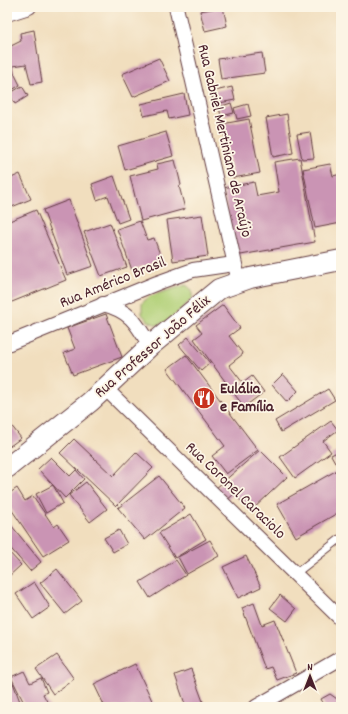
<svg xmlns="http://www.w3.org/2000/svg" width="348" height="714" viewBox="0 0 348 714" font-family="Dekko,sans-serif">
<rect width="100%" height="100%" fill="#fcf5e5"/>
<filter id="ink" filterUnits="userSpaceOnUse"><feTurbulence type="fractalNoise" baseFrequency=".025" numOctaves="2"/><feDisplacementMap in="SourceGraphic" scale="8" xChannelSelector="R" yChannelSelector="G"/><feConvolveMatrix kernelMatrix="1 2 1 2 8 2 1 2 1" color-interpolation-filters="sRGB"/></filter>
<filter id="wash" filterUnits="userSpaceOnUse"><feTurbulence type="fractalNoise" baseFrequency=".012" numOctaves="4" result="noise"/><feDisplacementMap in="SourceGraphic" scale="16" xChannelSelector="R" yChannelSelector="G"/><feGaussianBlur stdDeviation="0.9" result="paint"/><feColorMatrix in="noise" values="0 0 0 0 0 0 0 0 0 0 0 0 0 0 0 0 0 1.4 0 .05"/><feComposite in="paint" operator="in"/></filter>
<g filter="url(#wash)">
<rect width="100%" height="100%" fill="#f1debe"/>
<polygon fill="#b1d077" stroke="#7e7851" points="186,285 192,290 192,299 168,321 157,325 148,321 142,314 142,303 150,296"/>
<g id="blocks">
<g fill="#ca94b4">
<polygon points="223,7 227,26 205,31 200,11"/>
<polygon points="34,30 42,82 31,84 26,64 13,66 14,73 20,85 9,92 7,86 7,48 21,41 20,33"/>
<polygon points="262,53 265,73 221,79 218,59"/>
<polygon points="159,58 170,81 133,97 122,74"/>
<polygon points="22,86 28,96 15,104 9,94"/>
<polygon points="232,87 235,100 214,104 211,92"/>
<polygon points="184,94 188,115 169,119 167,111 144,116 141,104"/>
<polygon points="231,103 234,113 221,116 219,107"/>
<polygon points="248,104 251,116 237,119 234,108"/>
<polygon points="287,114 293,153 273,157 266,118"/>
<polygon points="249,119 260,173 233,178 222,124"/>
<polygon points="166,132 173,156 125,170 118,146"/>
<polygon points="310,132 314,158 302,159 297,134"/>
<polygon points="300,158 315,242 235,256 223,188 254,182 257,196 279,192 274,162"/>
<polygon points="175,160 181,185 179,186 185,209 141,221 130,176 158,169 157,164"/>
<polygon points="330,164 333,176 341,174 341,223 315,228 303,169"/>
<polygon points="20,174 31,199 7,209 7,180"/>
<polygon points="114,176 129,219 118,223 108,196 97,200 92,184"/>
<polygon points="69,200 93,266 67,275 43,210"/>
<polygon points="36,210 66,280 7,304 7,222"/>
<polygon points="202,215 208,256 173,261 167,220"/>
<polygon points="140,221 147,240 154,238 162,260 132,270 117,229"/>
<polygon points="110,223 127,267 101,276 84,232"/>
<polygon points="223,305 240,328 229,336 243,354 229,365 243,383 252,376 264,392 244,407 194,339 202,333 196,325"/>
<polygon points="106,314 122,357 73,375 64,353 75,349 67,328"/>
<polygon points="188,337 210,363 201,371 179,345"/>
<polygon points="186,355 258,450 226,474 212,456 225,446 167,369"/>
<polygon points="283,374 298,391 287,402 272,385"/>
<polygon points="328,389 335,400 281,432 275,421"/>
<polygon points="7,420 21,438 10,446 7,442"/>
<polygon points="331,421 338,430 323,441 331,452 295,478 280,457"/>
<polygon points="74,439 113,476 136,452 153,468 116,506 60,453"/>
<polygon points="260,450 287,477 251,511 234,494 226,501 215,489"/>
<polygon points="341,450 341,511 296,537 277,504 339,469 331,455"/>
<polygon points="51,457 70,476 76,470 84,479 65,498 38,469"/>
<polygon points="159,476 185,508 145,540 118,508"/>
<polygon points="86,482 107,509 90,522 69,495"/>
<polygon points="53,485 63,503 46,513 36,494"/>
<polygon points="17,488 25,501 33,496 54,527 58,524 69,540 43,556 7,503 7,495"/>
<polygon points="191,514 206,539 175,558 159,533"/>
<polygon points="7,520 41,562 30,571 7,544"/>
<polygon points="119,530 127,544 113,552 104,538"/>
<polygon points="210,540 219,556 187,574 178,557"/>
<polygon points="7,550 21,565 7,578"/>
<polygon points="246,556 261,587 238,598 223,567"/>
<polygon points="176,560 186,575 150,598 140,582"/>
<polygon points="57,569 82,601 65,614 40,583"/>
<polygon points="34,582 50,607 33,619 16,594"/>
<polygon points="280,595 296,609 287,621 270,608"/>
<polygon points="254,603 262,625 275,620 296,673 277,680 271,667 265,669 242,608"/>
<polygon points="57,655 74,679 53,694 36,669"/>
<polygon points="135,664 155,707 105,707 94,684"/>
<polygon points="191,669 205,707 186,707 175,675"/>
<polygon points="24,671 30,683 41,678 47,692 43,694 50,707 26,707 11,677"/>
<polygon points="13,683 22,707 7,707 7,685"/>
<polygon points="330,694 340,701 341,707 325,707 321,699"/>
</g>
</g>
</g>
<g filter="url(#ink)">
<use href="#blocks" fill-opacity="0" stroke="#633c41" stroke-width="1"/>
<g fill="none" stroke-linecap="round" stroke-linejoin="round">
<g stroke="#633c41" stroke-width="9">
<polyline id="lane" points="295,574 341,538"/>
</g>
<g stroke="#633c41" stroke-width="16">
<g id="street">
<polyline points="176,7 239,282"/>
<polyline points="7,14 29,7"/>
<path d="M103,304C130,311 136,322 150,346"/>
<polyline points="7,344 157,283 193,270 234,264"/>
<polyline points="105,388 341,619"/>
<polyline points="256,707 341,658"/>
</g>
</g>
<g stroke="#633c41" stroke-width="22">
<polyline id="secondary" points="7,468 90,402 150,346 219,289 250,278 341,260"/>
</g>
<use href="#lane" stroke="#fff" stroke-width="7"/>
<use href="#street" stroke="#fff" stroke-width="14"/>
<use href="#secondary" stroke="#fff" stroke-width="20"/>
</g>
</g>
<defs>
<g id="restaurant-disc" transform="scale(1.15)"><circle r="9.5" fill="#c8321e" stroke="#fcf5e5"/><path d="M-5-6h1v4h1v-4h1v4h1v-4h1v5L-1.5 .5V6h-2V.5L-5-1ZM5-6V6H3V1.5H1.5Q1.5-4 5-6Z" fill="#fff"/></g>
</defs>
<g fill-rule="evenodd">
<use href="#restaurant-disc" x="204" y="398"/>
</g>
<g text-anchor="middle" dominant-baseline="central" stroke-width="3.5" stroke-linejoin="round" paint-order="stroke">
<g font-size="16" fill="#4a1f2b" stroke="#fcf5e5">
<text transform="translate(224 141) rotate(77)">Rua Gabriel Mertiniano de Araújo</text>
<text transform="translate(113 283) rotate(-22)">Rua Américo Brasil</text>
<text transform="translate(153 347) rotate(-41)">Rua Professor João Félix</text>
<text transform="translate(235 491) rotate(44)">Rua Coronel Caraciolo</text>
</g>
<g font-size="16" font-weight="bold" fill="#4a1f2b" stroke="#fcf5e5" text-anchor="start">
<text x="220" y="389">Eulália<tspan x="220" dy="18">e Família</tspan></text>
</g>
</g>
<rect width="348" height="714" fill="none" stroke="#fcf5e5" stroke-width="24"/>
<g transform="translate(310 676)" stroke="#fcf5e5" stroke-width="3" paint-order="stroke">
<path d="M0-3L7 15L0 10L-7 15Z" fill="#4a1f2b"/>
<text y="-6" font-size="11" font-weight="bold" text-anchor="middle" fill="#4a1f2b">N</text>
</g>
</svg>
